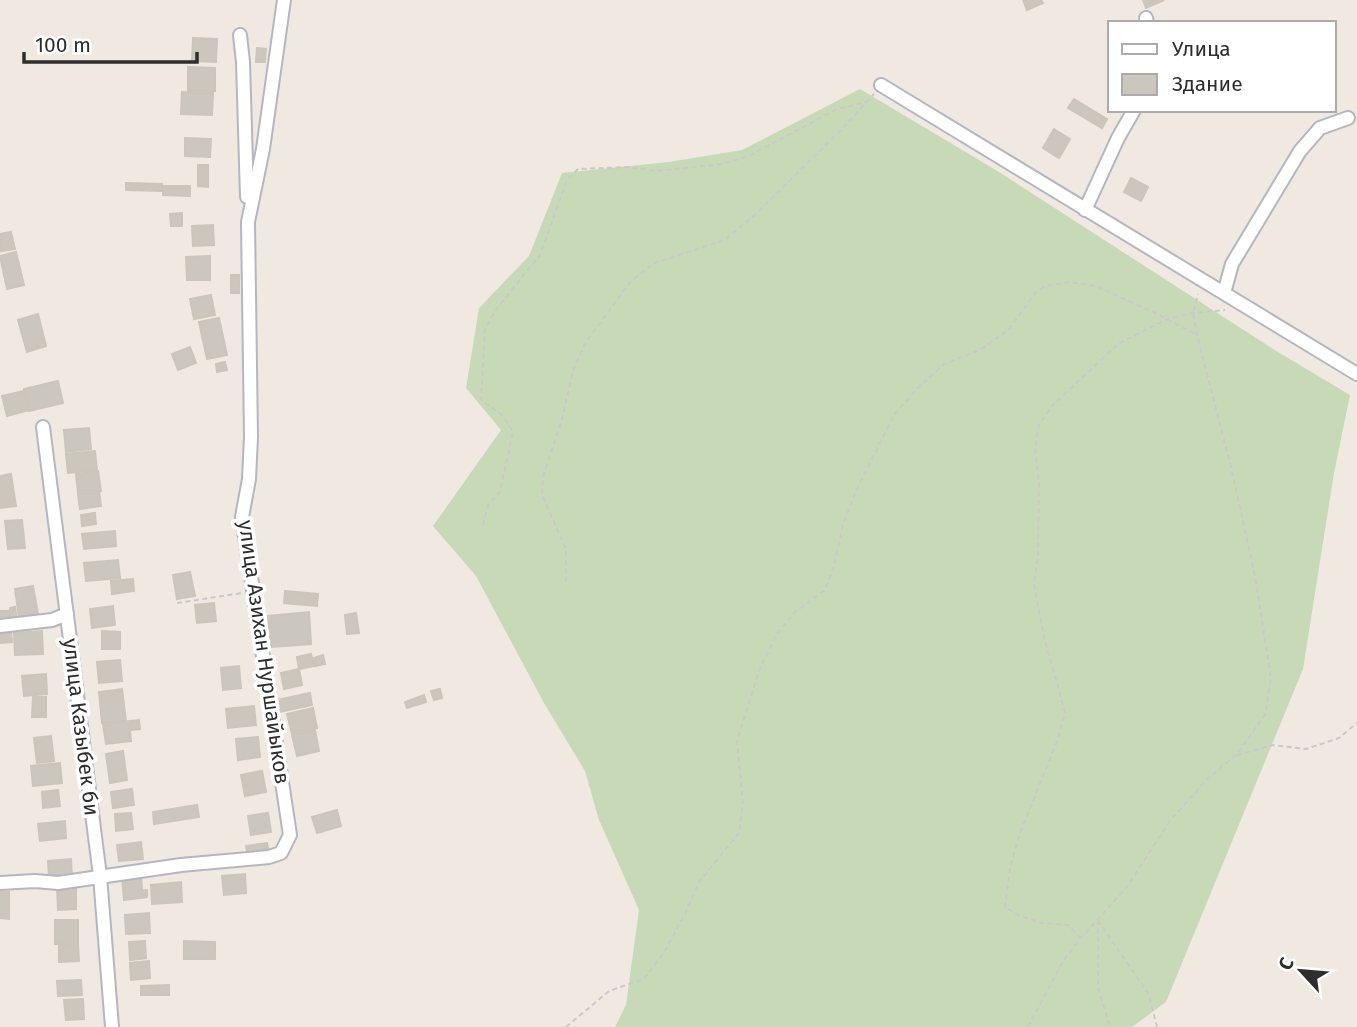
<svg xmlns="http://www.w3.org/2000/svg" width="1357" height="1027" viewBox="0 0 1357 1027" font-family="'Fira Sans',sans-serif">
<rect width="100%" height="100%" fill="#efe9e1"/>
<polygon fill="#c8d9b8" points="860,89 999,172 1273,349 1350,395 1334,473 1303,669 1166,1002 1132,1027 615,1027 626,1005 639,910 599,820 585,771 544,703 476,576 433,526 501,430 466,388 479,308 529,256 562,173 669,162 742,150"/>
<g fill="#cbc7bf" stroke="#cbc5ba" stroke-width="2">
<polygon points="1023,0 1041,0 1043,3 1027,10"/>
<polygon points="1143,0 1164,0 1146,8"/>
<polygon points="193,38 217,39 216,62 192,61"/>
<polygon points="257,48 266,49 265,62 256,62"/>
<polygon points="188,67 215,68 215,91 188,91"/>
<polygon points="182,92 213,93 212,115 181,114"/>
<polygon points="1074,99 1107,119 1102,128 1068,108"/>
<polygon points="1054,129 1070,139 1059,158 1043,148"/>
<polygon points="185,138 211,139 210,157 185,156"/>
<polygon points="198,165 208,165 208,187 198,186"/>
<polygon points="1131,178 1148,187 1141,201 1124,192"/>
<polygon points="126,183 162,184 162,191 126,190"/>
<polygon points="163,186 190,186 190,196 163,195"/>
<polygon points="182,213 182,226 171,226 170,214"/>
<polygon points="213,225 214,245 193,246 192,226"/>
<polygon points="11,232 15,249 1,251 0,234"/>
<polygon points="16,252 24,285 7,289 0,256"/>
<polygon points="210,256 210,280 187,280 186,257"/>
<rect x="231" y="275" width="8" height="18"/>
<polygon points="211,295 215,315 194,319 190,299"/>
<polygon points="38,314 46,346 27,352 18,320"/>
<polygon points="219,318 227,355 207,359 199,322"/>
<polygon points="190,347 196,363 178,370 172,354"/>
<polygon points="225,362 227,370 217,372 216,364"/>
<polygon points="58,381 63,403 29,411 24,389"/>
<polygon points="24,391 29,410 7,416 2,396"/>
<polygon points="89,428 91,449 66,452 64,430"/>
<polygon points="95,451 97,470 68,473 66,454"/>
<polygon points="98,471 101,491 78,493 76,474"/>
<polygon points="11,474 16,506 0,508 0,476"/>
<polygon points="99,491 101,506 80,509 78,494"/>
<polygon points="95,513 96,524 82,526 81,515"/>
<polygon points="22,520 25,548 8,549 5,521"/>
<polygon points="115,531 116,546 84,549 82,534"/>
<polygon points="118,560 120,578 86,581 84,563"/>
<polygon points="190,572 195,596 177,599 173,575"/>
<polygon points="133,579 134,591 112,594 111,581"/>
<polygon points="33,586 38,614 19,617 15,589"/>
<polygon points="285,591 318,594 317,606 284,603"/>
<polygon points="214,603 216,621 197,623 195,605"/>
<polygon points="113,606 115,625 92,628 90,609"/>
<polygon points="15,607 17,619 0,620 0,611 10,611 10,608"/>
<polygon points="309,612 311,644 271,647 268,616"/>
<polygon points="356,613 359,633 347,634 345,615"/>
<polygon points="42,631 43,654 15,655 14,633"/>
<polygon points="102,631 120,632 120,649 102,649"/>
<polygon points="11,632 12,642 0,643 0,633"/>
<polygon points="311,654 314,666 299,669 297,657"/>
<polygon points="323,655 325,664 315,666 314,658"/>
<polygon points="120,660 122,681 99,683 97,662"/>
<polygon points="239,666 241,688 223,690 221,668"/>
<polygon points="299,669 302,685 284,689 281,673"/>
<polygon points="46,674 47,694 24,696 22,676"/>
<polygon points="122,689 126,721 102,723 99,692"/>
<polygon points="440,689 442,698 434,700 431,691"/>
<polygon points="310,693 312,705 279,712 277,700"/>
<polygon points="424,695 426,702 407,708 405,702"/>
<polygon points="33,697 46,697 46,717 32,717"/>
<polygon points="254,706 256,725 228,728 226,709"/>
<polygon points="313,708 317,728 292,734 287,714"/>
<polygon points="139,720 140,729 130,730 131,741 106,744 103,724"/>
<polygon points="315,730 319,751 297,756 292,735"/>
<polygon points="51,736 54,761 37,763 34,738"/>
<polygon points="258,737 260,757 238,760 236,739"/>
<polygon points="123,751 127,780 110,783 106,754"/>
<polygon points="60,763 62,783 33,786 31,766"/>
<polygon points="262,771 266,792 245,796 241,775"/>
<polygon points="132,789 134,805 113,808 111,792"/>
<polygon points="58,790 60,806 43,808 42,792"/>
<polygon points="197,805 199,817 154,824 153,812"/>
<polygon points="337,810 341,826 317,833 312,817"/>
<polygon points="131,813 133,829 116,831 115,814"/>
<polygon points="268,813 271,832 251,835 248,816"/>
<polygon points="65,821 66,838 40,841 38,824"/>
<polygon points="141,842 143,859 119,861 117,845"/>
<polygon points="267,843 269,853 248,856 246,846"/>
<polygon points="71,859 72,877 49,878 48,861"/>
<polygon points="245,874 246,893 224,895 222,876"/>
<polygon points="141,875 142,889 132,891 147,890 147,897 124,900 122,877"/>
<polygon points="181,882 182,902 152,904 151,885"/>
<polygon points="57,888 76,888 76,909 58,910"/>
<polygon points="0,892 9,892 9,919 0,918"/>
<polygon points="149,913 150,933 126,934 125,915"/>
<rect x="55" y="920" width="23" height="24"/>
<polygon points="145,941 146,958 130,960 129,942"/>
<polygon points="184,941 215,942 215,959 184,959"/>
<polygon points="78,944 79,961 59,962 59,945"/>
<polygon points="149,961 150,978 131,980 130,963"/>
<polygon points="81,980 82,995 58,996 57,981"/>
<polygon points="169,985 169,995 141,995 141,986"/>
<polygon points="83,999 84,1019 66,1020 64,1000"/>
</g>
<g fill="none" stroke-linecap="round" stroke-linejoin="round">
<g stroke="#b4b7c1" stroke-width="16">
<g id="minor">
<polyline points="1146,18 1147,23"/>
<polyline points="240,35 243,62 247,197"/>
<polyline points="881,85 1357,374"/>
<polyline points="1085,210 1118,138 1134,110"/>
<polyline points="1224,293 1232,264 1300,151 1320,128 1348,118"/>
<polyline points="43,427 100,876 112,1027"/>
<polyline points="0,626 52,620 67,614"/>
<polyline points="0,883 35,881 58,883 181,865 269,857 281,853 290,835 242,517 249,479 251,437 248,222 263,149 284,0"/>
</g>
</g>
<g stroke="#c9c9c9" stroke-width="2" stroke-dasharray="5 3.5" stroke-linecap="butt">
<polyline points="483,525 488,505 500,492 513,432 503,416 481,400 485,330 495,311 540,255 567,180 578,169 628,167 656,171 722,164 749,156 837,109 867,102"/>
<polyline points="566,582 566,549 542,495 543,476 562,419 573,370 586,342 631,281 655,263 725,240 758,212 840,131 874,94"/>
<polyline points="177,603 242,593"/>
<polyline points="1237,755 1273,745 1306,749 1339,738 1357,723"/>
<polyline points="1098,920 1149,995 1157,1027"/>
<polyline points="1098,920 1098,988 1110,1027"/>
<polyline points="1081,938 1068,925 1041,923 1018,915 1005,907 1010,868 1020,833 1058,739 1065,712 1044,637 1034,584 1038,555 1039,483 1035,448 1039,425 1051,407 1118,344 1167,319 1193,313 1225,310"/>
<polyline points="566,1027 609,991 644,979 665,951 685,914 699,882 739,833 743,804 737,741 759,671 776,635 795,612 824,591 833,570 843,525 855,493 894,415 919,387 944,364 980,350 1009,329 1036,292 1046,286 1070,282 1096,286 1159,315 1197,335"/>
<polyline points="1028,1027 1063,961 1081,938 1126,888 1170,821 1207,779 1236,755 1265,715 1271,678 1255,576 1231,467 1197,335 1193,313 1198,294"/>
</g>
<use href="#minor" stroke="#fff" stroke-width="12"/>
</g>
<g text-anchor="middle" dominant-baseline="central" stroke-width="7" stroke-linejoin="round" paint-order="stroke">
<g font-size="21" fill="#2e2e2e" stroke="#fff">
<text transform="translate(264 652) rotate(82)">улица Азихан Нуршайыков</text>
<text transform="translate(81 727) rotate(83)">улица Казыбек би</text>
</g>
</g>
<rect x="1108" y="21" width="228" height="91" fill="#ffffff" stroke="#ababab" stroke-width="2"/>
<rect x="1122" y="44" width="35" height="10" fill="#ffffff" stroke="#ababab" stroke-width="2"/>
<text x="1172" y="56" font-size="21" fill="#2e2e2e">Улица</text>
<rect x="1122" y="74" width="35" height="21" fill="#cbc7bf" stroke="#ababab" stroke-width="2"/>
<text x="1172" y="91" font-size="21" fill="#2e2e2e">Здание</text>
<g transform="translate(1301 971) rotate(296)" stroke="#ffffff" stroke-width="5" paint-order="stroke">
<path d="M0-5L12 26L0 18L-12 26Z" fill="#2e2e2e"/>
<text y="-10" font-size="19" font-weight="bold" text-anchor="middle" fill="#2e2e2e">С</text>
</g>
<path d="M24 52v10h173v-10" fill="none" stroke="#2e2e2e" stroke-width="3.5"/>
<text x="35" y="52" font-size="21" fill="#2e2e2e" stroke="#ffffff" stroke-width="5" paint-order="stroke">100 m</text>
</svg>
